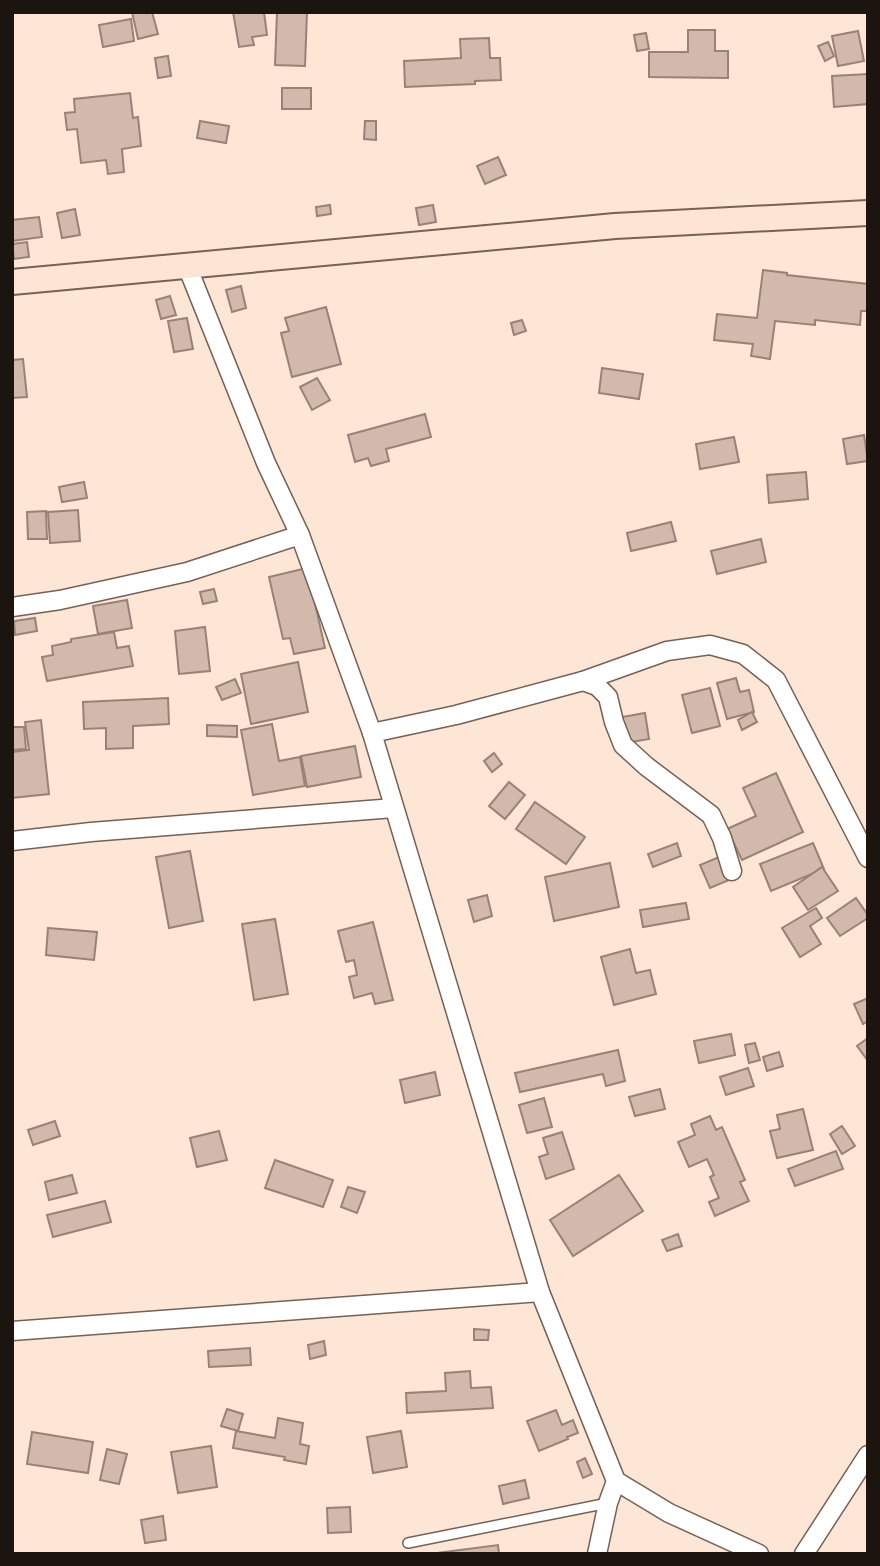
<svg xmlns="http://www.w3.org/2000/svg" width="880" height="1566" viewBox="0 0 880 1566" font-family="Ubuntu,sans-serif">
<rect width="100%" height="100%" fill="#fee6d7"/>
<g fill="#d1baac" stroke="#988275" stroke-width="2">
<polygon points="132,12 152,12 158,34 138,39"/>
<polygon points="233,12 264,12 267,35 252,37 254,45 239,47"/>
<polygon points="277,12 307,12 305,66 275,65"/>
<polygon points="131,19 134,41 103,47 99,25"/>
<polygon points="688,30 715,30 715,51 728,51 728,78 649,77 649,52 688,52"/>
<polygon points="858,31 864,61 838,66 832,36"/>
<polygon points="646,33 649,49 637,51 634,35"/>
<polygon points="489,38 490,58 500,58 501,80 475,81 475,84 405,87 404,61 461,58 460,39"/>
<polygon points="828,42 834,56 825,61 818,46"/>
<polygon points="168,56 171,76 158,78 155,58"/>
<polygon points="868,74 868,104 834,107 832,76"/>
<rect x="282" y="88" width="29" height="21"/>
<polygon points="130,93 133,118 138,117 141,146 122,149 124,172 108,174 106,160 81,163 77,129 67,130 65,113 75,112 74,99"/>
<polygon points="200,121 229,126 226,143 197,138"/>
<polygon points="365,121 376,121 376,140 364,139"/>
<polygon points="498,157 506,175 485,184 477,166"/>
<polygon points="330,205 331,214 317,216 316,207"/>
<polygon points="433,205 436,222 419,225 416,208"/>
<polygon points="75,209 80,235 62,238 57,213"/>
<polygon points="39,217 42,237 12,241 12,220"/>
<polygon points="27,242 29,257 14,259 12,244"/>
<polygon points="763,270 787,273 787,275 868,284 868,311 861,311 860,325 815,320 815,325 775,321 770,359 751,356 753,344 714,340 717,314 757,318"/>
<polygon points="241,286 246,308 232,312 226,290"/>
<polygon points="170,296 176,315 161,319 156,300"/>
<polygon points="326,307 341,364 292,377 281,333 289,331 285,318"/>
<polygon points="187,318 193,349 174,352 168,321"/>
<polygon points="522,320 526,331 514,335 511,323"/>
<polygon points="23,359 27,397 12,398 12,360"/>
<polygon points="602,368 643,374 639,399 599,393"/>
<polygon points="317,378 330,400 312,410 300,387"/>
<polygon points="425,414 431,437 386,449 389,461 371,466 368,458 355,462 348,435"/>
<polygon points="864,435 868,461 847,464 843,439"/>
<polygon points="734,437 739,462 700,469 696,444"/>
<polygon points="806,472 808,499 769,503 767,475"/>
<polygon points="84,482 87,498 62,502 59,487"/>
<polygon points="78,510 80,541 50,543 48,512"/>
<polygon points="46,511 47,539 28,539 27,512"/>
<polygon points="671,522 676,541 631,551 627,533"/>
<polygon points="761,539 766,562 717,574 711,551"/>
<polygon points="307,568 325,648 294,654 290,638 283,639 269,577"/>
<polygon points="214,589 217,601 203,604 200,592"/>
<polygon points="127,600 132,628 98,634 93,606"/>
<polygon points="35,618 37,631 15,635 14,621"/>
<polygon points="205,627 210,671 179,674 175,631"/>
<polygon points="114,632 117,648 129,646 133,666 47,681 42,657 53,655 52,646 71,642 71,639"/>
<polygon points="298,662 308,712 251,724 241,674"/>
<polygon points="736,678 740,692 749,690 754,712 727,719 717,683"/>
<polygon points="235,679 241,693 222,700 216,687"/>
<polygon points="710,688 720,726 692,733 682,695"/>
<polygon points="168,698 169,724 133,726 133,748 106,749 106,728 84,729 83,702"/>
<polygon points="752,712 757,722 742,730 738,720"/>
<polygon points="645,713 649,739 626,743 622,717"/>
<polygon points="41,720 49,794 12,798 12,752 29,750 25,722"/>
<polygon points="272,724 279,761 300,757 305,786 253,795 241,730"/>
<polygon points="207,725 237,726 237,737 207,736"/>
<polygon points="12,727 24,727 26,749 12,750"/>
<polygon points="355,746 361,777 307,787 301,756"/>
<polygon points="494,753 502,764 492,772 484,761"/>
<polygon points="776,773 803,832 742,860 727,829 756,816 743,788"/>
<polygon points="509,782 525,795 505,819 489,806"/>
<polygon points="535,802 585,837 566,864 516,829"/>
<polygon points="677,843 681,856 653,867 648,854"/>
<polygon points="813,843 824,869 771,891 760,864"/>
<polygon points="190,851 203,921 169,928 156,857"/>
<polygon points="719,857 729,880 710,888 700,865"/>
<polygon points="610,863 619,907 554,921 545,877"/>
<polygon points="822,867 838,891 808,910 793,887"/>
<polygon points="487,895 492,916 474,922 468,900"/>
<polygon points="856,898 868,915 868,918 840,936 827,918"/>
<polygon points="686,903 689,919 643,927 640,910"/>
<polygon points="816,908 822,918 810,926 821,944 800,957 782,928"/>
<polygon points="275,919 288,994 254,1000 242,924"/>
<polygon points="373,922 393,1000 375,1004 372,993 354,998 349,977 357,975 354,960 346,962 338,931"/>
<polygon points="48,928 97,932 94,960 46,955"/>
<polygon points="630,949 636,973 650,970 656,994 614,1005 601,957"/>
<polygon points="868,998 868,1021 863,1024 854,1004"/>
<polygon points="731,1034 735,1055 699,1063 694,1041"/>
<polygon points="868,1038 868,1061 857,1046"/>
<polygon points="755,1043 760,1060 749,1063 745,1045"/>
<polygon points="618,1050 625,1081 606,1086 603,1074 520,1092 515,1073"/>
<polygon points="779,1052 783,1066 767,1071 763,1057"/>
<polygon points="748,1068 754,1086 726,1095 720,1077"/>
<polygon points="435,1072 440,1095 405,1103 400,1080"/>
<polygon points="660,1089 665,1109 635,1116 629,1097"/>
<polygon points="544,1098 552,1127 527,1133 519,1105"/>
<polygon points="803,1109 813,1150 777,1158 770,1131 780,1129 777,1115"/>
<polygon points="710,1116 716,1130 722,1127 745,1180 740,1182 749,1201 715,1216 709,1202 719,1198 710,1177 714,1175 707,1159 689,1167 678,1142 695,1135 691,1124"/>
<polygon points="55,1121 60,1136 33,1145 28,1130"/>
<polygon points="842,1126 855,1146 842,1154 830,1134"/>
<polygon points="219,1131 227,1160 197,1167 190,1138"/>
<polygon points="562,1132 574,1169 546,1179 539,1157 548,1154 543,1138"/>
<polygon points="836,1151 843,1169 795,1186 788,1169"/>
<polygon points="275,1160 333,1180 323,1207 265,1188"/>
<polygon points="72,1175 77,1193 49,1200 45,1182"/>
<polygon points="619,1175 643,1211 573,1256 550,1220"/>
<polygon points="348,1187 365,1192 357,1213 341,1207"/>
<polygon points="105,1201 111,1222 53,1237 47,1215"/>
<polygon points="678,1234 682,1246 667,1251 662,1240"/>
<polygon points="474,1329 489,1330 488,1340 474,1340"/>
<polygon points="324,1341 326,1355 310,1359 308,1345"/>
<polygon points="250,1348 251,1365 209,1367 208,1351"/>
<polygon points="470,1371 471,1388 491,1387 493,1408 407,1413 406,1393 446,1391 445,1373"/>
<polygon points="227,1409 243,1414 238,1431 221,1426"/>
<polygon points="556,1410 562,1425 573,1420 578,1433 567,1437 568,1439 539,1451 527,1421"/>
<polygon points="278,1418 303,1423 300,1444 309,1446 306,1464 284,1460 285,1457 233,1448 236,1431 275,1438"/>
<polygon points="401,1431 407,1467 373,1473 367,1437"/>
<polygon points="32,1432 93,1442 88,1473 27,1464"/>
<polygon points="211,1446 217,1487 178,1493 171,1452"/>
<polygon points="107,1449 127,1454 119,1484 100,1480"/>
<polygon points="585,1458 592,1474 583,1478 577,1462"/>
<polygon points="525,1480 529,1498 503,1504 499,1486"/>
<polygon points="350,1507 351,1532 328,1533 327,1508"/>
<polygon points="163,1516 166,1540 145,1543 141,1520"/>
<polygon points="498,1545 499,1554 429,1554"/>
</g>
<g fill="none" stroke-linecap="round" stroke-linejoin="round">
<g stroke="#766155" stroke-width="12">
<polyline id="lane" points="408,1543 608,1503"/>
</g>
<g stroke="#766155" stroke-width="21">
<g id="street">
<polyline points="187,266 266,463 300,535 372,733 540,1292 616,1481 669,1513 759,1554"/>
<polyline points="12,607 60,600 187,572 300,535"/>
<polyline points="583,681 597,686 608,697 614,722 623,745 646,766 711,815 722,838 732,871"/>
<polyline points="372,733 456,715 583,681 667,651 710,645 743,654 776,680 868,858"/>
<polyline points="12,841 91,832 394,808"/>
<polyline points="12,1331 540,1292"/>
<polyline points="597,1554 608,1503 616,1481"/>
<polyline points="804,1554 868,1455"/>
</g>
</g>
<g stroke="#766155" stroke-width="28">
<polyline id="secondary" points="12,282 615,226 868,213"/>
</g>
<use href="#lane" stroke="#fff" stroke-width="9"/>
<use href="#street" stroke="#fff" stroke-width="18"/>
<use href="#secondary" stroke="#fde4d5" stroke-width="24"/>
</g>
<rect width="880" height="1566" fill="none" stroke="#1c140f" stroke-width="28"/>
</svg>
